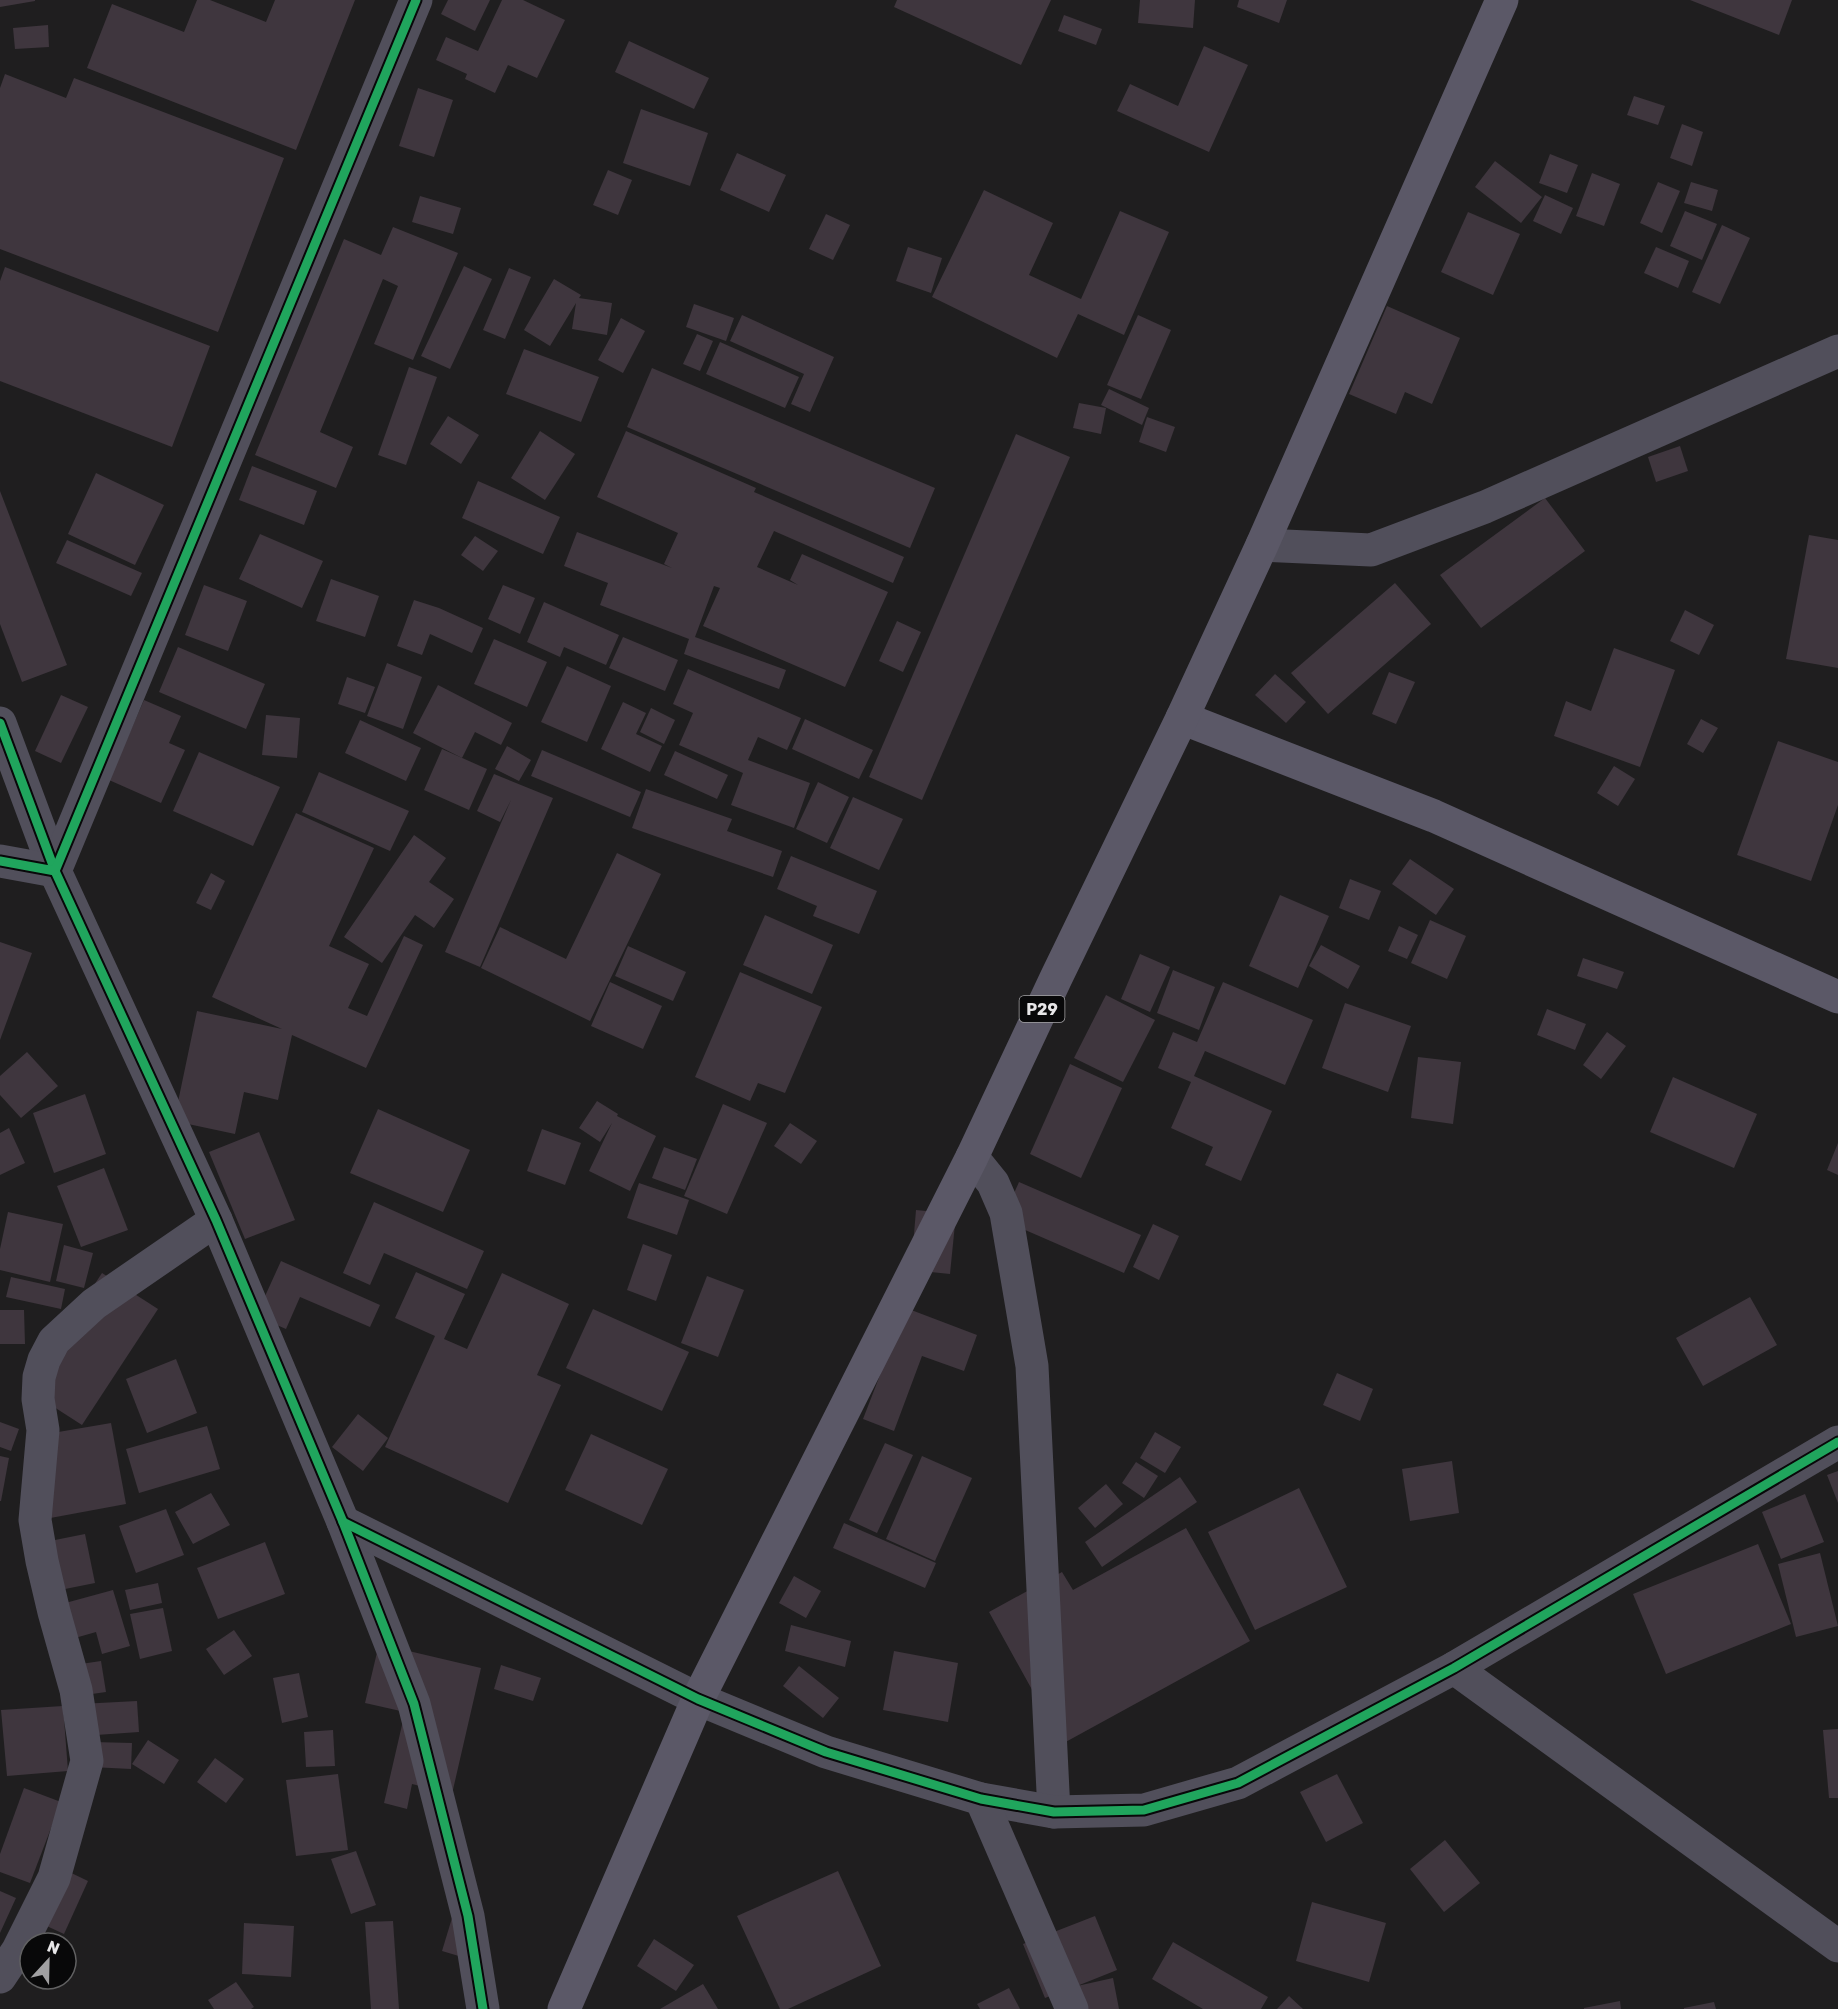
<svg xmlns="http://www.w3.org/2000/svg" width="1838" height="2009" viewBox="0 0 1838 2009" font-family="Rubik,sans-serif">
<rect width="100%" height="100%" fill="#1f1e1f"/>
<g fill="#3f363e">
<polygon points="0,0 35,0 35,1 0,7"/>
<polygon points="197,0 210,0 266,22 275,0 355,0 296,150 87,68 112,4 184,32"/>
<polygon points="448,0 490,0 475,31 441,14"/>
<polygon points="502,0 523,0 565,20 537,78 508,65 495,93 465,79 467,74 436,60 446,37 478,51"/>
<polygon points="897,0 1051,0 1021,65 894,7"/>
<polygon points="1140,0 1195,0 1193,28 1138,23"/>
<polygon points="1239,0 1287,0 1279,23 1237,7"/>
<polygon points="1690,0 1792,0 1779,35"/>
<polygon points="1064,15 1102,29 1096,45 1058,31"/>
<polygon points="48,25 49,47 15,49 13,28"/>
<polygon points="629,41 709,78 694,109 615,72"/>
<polygon points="1204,46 1248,65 1209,152 1117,111 1130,84 1178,106"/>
<polygon points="5,74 66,98 74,78 284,158 218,332 0,249 0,88"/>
<polygon points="418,88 453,100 434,157 399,146"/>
<polygon points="1634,96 1665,106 1658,125 1627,115"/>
<polygon points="641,109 708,133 690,186 623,163"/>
<polygon points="1682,124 1703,132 1692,166 1670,158"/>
<polygon points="737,153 786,175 769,212 720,190"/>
<polygon points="1550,154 1578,165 1567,193 1539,183"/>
<polygon points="1495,161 1542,197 1521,223 1475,187"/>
<polygon points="608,170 632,180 618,215 593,205"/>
<polygon points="1592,173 1620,184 1604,226 1576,216"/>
<polygon points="1658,182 1680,191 1662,233 1640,223"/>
<polygon points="1691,182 1718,190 1712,211 1684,203"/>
<polygon points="984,190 1053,223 1029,275 1081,299 1120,211 1169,232 1124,335 1078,314 1057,358 932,297"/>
<polygon points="1545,195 1573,208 1561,234 1533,221"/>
<polygon points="420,196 461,208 453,234 412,222"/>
<polygon points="1685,211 1717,224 1702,260 1670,246"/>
<polygon points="1468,212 1520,234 1493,295 1441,272"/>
<polygon points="826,214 850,225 833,260 809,249"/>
<polygon points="1722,225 1750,238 1720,304 1692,292"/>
<polygon points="393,227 458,253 413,360 374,344 398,286 383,279 320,432 353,447 336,488 255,455 344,239 381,255"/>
<polygon points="908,247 942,258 931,293 896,281"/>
<polygon points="1656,247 1689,261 1678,288 1644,273"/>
<polygon points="464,266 492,279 450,369 421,356"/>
<polygon points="5,267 210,346 172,447 0,381 0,281"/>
<polygon points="509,268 531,277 505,339 483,330"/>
<polygon points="554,279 581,295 579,298 612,303 607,335 572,329 576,303 550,346 524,330"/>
<polygon points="694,304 734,318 726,341 686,327"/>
<polygon points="1387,306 1460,338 1432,404 1405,392 1396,414 1349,394"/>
<polygon points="742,315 834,357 810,412 791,404 804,374 730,341"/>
<polygon points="1138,315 1171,330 1141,399 1107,385"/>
<polygon points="621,318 645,331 623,373 598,360"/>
<polygon points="697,334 713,341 700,371 683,364"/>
<polygon points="720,342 799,377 785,408 706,374"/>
<polygon points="524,349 599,377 581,422 506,394"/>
<polygon points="409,367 437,377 406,465 378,455"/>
<polygon points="652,368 935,488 910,548 627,427"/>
<polygon points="1109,389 1149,408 1142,425 1101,405"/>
<polygon points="1079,403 1106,408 1101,434 1073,428"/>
<polygon points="448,416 479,435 461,464 430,444"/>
<polygon points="1147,417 1175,427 1166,452 1139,442"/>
<polygon points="540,431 575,454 545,500 511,478"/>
<polygon points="626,431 756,488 754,492 904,557 893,583 774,531 757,567 798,585 790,580 802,554 888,592 845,687 703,626 720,588 714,586 695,637 786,670 779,689 684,654 689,639 600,605 608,583 564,566 577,532 672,568 664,564 678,533 597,497"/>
<polygon points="1016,434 1070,457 922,800 869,777"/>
<polygon points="1680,446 1688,471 1656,482 1648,457"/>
<polygon points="252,466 317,491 304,525 239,500"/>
<polygon points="96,473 164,505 135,565 68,534"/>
<polygon points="478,481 560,517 543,554 462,518"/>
<polygon points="0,491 67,665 22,682 0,624"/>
<polygon points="1545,498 1585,551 1481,628 1440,575"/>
<polygon points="260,534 323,561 302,608 239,579"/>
<polygon points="1809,535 1838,540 1838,668 1786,659"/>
<polygon points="475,536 498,551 483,571 461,555"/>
<polygon points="67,540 142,573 131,596 56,563"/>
<polygon points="331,579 379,596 365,637 316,621"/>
<polygon points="1395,583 1431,624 1328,714 1291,673"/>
<polygon points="204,585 247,601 228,651 185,635"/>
<polygon points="503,585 535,598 520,634 488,619"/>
<polygon points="414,600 439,608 483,628 472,653 430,634 422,655 397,646"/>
<polygon points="544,602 619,635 606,665 564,647 560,657 527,642"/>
<polygon points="1685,610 1714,625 1699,655 1670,641"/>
<polygon points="897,621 921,632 903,672 879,661"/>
<polygon points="623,637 678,660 665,691 609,668"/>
<polygon points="494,639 547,662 527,707 474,684"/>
<polygon points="178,647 265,684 246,729 159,692"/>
<polygon points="1614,648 1675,670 1640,767 1554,736 1566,701 1591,711"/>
<polygon points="387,663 422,677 403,729 367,716"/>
<polygon points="567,666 611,686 587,742 541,722"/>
<polygon points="688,669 801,718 787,750 758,737 748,760 810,783 794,828 731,805 743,773 679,745 693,713 673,704"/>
<polygon points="1389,672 1415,682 1396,724 1372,714"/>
<polygon points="1275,674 1306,702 1286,723 1255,695"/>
<polygon points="347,677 375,687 365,713 338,704"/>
<polygon points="438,685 512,723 501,745 475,732 462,758 413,733"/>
<polygon points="61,695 88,707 61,763 35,751"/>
<polygon points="144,700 181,716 169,743 185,750 161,803 109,780"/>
<polygon points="623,702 646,713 636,734 662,746 650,772 601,749"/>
<polygon points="651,708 675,720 664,744 640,732"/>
<polygon points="266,715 300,718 297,758 262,755"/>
<polygon points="805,719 873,750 859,779 792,749"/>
<polygon points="1701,719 1718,728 1703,753 1687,744"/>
<polygon points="360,720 421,748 406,781 345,753"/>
<polygon points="1778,741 1838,762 1838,805 1811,881 1737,855"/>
<polygon points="507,746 531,760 519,781 495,769"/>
<polygon points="442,749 487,769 469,810 424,790"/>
<polygon points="542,750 641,792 630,817 531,776"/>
<polygon points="675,751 728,775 717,799 664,775"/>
<polygon points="199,752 280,787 253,846 173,811"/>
<polygon points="1614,766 1635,779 1618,806 1597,793"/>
<polygon points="319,772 409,811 390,851 302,812"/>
<polygon points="494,774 553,798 480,967 445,952 511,800 500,822 477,811"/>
<polygon points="818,782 849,797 827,843 796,829"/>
<polygon points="646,789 732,819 727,831 782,851 773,877 632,828"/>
<polygon points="853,797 903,819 879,870 830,848"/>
<polygon points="296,813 374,848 329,946 369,964 348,1008 367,1016 404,936 423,945 366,1068 292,1035 278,1100 244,1092 235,1134 174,1121 197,1011 282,1029 212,997"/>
<polygon points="414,835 446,858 429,882 454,899 434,928 415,915 382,963 344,937"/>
<polygon points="617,853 661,874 590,1021 481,968 500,927 566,959"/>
<polygon points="791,856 877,891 859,934 813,916 817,906 777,889"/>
<polygon points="1410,859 1454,889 1436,915 1392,884"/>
<polygon points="211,873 225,881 211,910 196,903"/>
<polygon points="1350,879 1381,891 1369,920 1339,908"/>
<polygon points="1280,895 1329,916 1298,988 1249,966"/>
<polygon points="765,915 833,945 812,994 743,965"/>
<polygon points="1430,920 1466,936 1447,979 1411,963"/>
<polygon points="1399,926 1418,935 1407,959 1388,951"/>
<polygon points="0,942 32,953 0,1040"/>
<polygon points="1321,945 1360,966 1348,989 1309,966"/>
<polygon points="628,946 686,972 673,1001 615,976"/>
<polygon points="1140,954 1170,967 1150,1012 1121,999"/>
<polygon points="1583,958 1624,972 1617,989 1577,976"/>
<polygon points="1173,970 1215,987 1199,1030 1157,1013"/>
<polygon points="740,972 822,1007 785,1093 758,1083 750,1101 695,1077"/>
<polygon points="610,982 662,1006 643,1049 591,1026"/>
<polygon points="1223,982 1313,1020 1285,1085 1205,1051 1194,1076 1272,1111 1241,1181 1205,1165 1213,1147 1171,1128 1191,1082 1158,1068 1173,1032 1197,1042"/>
<polygon points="1106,995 1155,1020 1123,1082 1074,1058"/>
<polygon points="1345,1003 1411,1026 1388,1092 1322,1068"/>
<polygon points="1547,1009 1586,1024 1575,1050 1537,1035"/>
<polygon points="1607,1032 1626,1046 1601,1079 1583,1065"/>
<polygon points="27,1052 58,1086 21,1118 0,1095 0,1076"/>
<polygon points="1418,1057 1461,1062 1453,1124 1411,1118"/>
<polygon points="1070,1064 1122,1088 1081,1178 1030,1154"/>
<polygon points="1673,1077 1757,1114 1734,1168 1650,1132"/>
<polygon points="85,1094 106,1154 54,1173 33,1113"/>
<polygon points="597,1101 618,1114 617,1116 656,1136 630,1191 589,1171 612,1123 600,1142 579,1128"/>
<polygon points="723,1104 767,1123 727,1214 684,1196"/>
<polygon points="378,1109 470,1150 443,1212 350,1173"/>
<polygon points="790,1123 817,1141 801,1164 774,1146"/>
<polygon points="9,1128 25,1163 0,1175 0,1133"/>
<polygon points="542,1129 581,1143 565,1185 527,1171"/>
<polygon points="259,1132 295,1220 245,1239 209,1152"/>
<polygon points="1838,1143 1838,1175 1827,1170"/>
<polygon points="664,1147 697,1159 685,1190 652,1178"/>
<polygon points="104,1168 128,1230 81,1247 57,1186"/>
<polygon points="1019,1182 1141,1235 1124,1273 1002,1220"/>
<polygon points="639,1183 689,1200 677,1235 627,1218"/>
<polygon points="374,1202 484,1251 467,1289 384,1253 370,1285 343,1273"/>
<polygon points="916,1210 956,1214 950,1274 911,1270"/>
<polygon points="8,1212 63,1224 50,1282 0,1270 0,1249"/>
<polygon points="1153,1224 1179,1236 1159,1280 1133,1267"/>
<polygon points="643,1244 672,1255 656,1301 627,1290"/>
<polygon points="64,1245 93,1253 84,1288 56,1281"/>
<polygon points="281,1261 380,1305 370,1327 300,1297 286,1329 256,1316"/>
<polygon points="416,1272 465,1294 444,1339 467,1349 502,1273 569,1304 537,1375 561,1385 508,1503 385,1447 435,1336 395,1318"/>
<polygon points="102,1273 158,1309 82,1425 26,1389"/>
<polygon points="707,1276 744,1290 718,1357 681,1343"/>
<polygon points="11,1277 65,1289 61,1309 6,1297"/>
<polygon points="1750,1297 1777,1345 1703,1386 1676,1338"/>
<polygon points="906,1308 977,1335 964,1371 922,1356 894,1431 863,1419"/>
<polygon points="593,1309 689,1352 662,1411 566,1368"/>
<polygon points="0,1310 24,1310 25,1344 0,1344"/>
<polygon points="176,1359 197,1413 147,1433 126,1379"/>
<polygon points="1337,1373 1373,1389 1360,1421 1323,1405"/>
<polygon points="358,1414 388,1438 363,1471 332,1447"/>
<polygon points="0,1422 19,1429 11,1451 0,1447"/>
<polygon points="111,1423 126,1504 45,1519 29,1437"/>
<polygon points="207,1426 220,1469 139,1493 126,1449"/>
<polygon points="1155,1432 1181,1447 1165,1473 1140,1458"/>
<polygon points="591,1434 668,1469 642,1525 565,1490"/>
<polygon points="885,1443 913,1455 877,1533 849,1520"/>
<polygon points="0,1456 9,1458 1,1501 0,1501"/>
<polygon points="922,1456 972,1478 935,1561 886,1539"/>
<polygon points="1452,1461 1459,1513 1410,1521 1402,1469"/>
<polygon points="1136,1462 1158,1476 1144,1498 1122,1483"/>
<polygon points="1838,1471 1838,1503 1827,1475"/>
<polygon points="1180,1477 1197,1502 1102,1567 1085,1542"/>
<polygon points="1106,1484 1123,1504 1095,1528 1078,1508"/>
<polygon points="1299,1488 1347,1587 1255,1630 1208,1532"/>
<polygon points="211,1493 230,1525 193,1544 175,1512"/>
<polygon points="1805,1494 1824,1542 1781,1559 1762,1512"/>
<polygon points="166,1509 184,1555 136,1573 119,1526"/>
<polygon points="844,1523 936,1563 925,1588 833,1548"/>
<polygon points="1186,1528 1250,1641 1062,1744 989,1612 1062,1572 1073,1590"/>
<polygon points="85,1534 95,1583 50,1592 40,1543"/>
<polygon points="265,1542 285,1594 218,1619 197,1568"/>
<polygon points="1758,1544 1791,1624 1666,1674 1633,1594"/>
<polygon points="1820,1553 1838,1626 1796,1637 1778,1564"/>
<polygon points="794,1576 821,1591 806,1618 779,1603"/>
<polygon points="158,1583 162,1603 130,1610 125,1590"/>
<polygon points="113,1590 130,1646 102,1654 96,1632 68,1640 58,1605"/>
<polygon points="163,1608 172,1651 140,1659 130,1614"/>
<polygon points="791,1625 851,1641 845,1667 785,1651"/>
<polygon points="234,1630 252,1656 224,1675 206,1649"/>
<polygon points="379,1644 481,1668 452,1794 412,1784 407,1809 384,1803 405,1712 365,1703"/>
<polygon points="894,1651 958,1663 948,1722 883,1710"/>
<polygon points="101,1661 106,1692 78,1696 74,1665"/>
<polygon points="501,1665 541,1678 533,1701 494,1689"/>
<polygon points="799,1666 839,1698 823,1718 783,1686"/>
<polygon points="299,1673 308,1717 282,1723 273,1678"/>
<polygon points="137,1701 139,1732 82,1736 80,1704"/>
<polygon points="63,1706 68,1771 7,1776 1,1710"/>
<polygon points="1838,1729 1838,1798 1829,1798 1823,1730"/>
<polygon points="333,1730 335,1766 306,1767 304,1732"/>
<polygon points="148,1740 179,1760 164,1784 132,1764"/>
<polygon points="93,1742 132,1743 131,1769 91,1767"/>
<polygon points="215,1758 244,1779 226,1803 197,1782"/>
<polygon points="338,1774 348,1850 296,1856 286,1780"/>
<polygon points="1337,1774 1363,1823 1326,1842 1300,1792"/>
<polygon points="24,1788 61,1802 30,1883 0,1872 0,1854"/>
<polygon points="1445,1840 1480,1883 1444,1912 1410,1869"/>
<polygon points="356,1851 376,1905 351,1914 331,1859"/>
<polygon points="63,1869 88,1881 64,1934 38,1922"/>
<polygon points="838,1871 881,1966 788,2009 780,2009 737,1916"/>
<polygon points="0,1891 16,1898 0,1933"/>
<polygon points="1312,1902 1386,1923 1369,1982 1296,1961"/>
<polygon points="1095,1916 1117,1970 1077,1986 1113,1978 1119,2009 1079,2009 1074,1987 1045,1998 1023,1944"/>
<polygon points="452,1918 472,1960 442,1951"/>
<polygon points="393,1921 399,2009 371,2009 365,1922"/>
<polygon points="244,1923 294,1926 291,1977 242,1974"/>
<polygon points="654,1939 694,1965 676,1991 637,1966"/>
<polygon points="1173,1942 1268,1997 1261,2009 1203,2009 1152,1979"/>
<polygon points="236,1982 254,2007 251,2009 214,2009 208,2000"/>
<polygon points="703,1984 718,2009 660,2009"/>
<polygon points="1009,1988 1020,2009 980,2009 977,2004"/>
<polygon points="1289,1996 1303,2009 1277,2009"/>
<polygon points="1620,2001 1621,2009 1584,2009 1584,2008"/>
<polygon points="1714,2002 1716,2009 1684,2009 1684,2008"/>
</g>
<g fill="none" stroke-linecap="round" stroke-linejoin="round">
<g stroke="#514f5b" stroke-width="33">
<polyline points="1262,545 1371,550 1485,507 1838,351"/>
<polyline points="0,723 55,871 216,1220 343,1522 414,1704 468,1916 483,2009"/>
<polyline points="0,861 55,871 416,0"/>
<polyline points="972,1157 993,1183 1006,1213 1032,1366 1054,1812"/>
<polyline points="343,1522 698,1699 826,1752 981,1799 1054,1812 1144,1810 1238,1783 1454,1668 1838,1442"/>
<polyline points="1454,1668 1838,1946"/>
<polyline points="981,1799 1072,2009"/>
<polyline points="0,1977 18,1950 54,1878 87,1761 76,1690 54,1612 42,1561 35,1520 43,1430 38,1399 39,1377 44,1360 54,1341 94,1304 216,1220"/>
</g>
<g stroke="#5b5867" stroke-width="33">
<polyline points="1182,718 1434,816 1838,997"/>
<polyline points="564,2009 698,1699 972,1157 1056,978 1182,718 1262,545 1502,0"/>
</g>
<g stroke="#080809" stroke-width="13">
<g id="cycleway">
<polyline points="0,723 55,871 216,1220 343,1522 414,1704 468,1916 483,2009"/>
<polyline points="0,861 55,871 416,0"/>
<polyline points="343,1522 698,1699 826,1752 981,1799 1054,1812 1144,1810 1238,1783 1454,1668 1838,1442"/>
</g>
</g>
<use href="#cycleway" stroke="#20a55d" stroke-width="9"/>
</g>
<g text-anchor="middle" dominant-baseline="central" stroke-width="4.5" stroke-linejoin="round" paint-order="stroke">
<rect fill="#080809" stroke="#a4a3a5" stroke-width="1.5" x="1019.5" y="996" width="45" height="26" rx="4.5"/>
<g font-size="16" font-weight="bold" fill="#e7e6e8">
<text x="1042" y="1009">P29</text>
</g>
</g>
<g transform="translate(48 1961) rotate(22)"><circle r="28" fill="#080809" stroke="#616162" stroke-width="1.5"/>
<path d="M0-4.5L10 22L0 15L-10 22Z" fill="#a1a0a2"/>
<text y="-9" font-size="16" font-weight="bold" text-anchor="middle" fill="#e7e6e8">N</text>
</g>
</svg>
